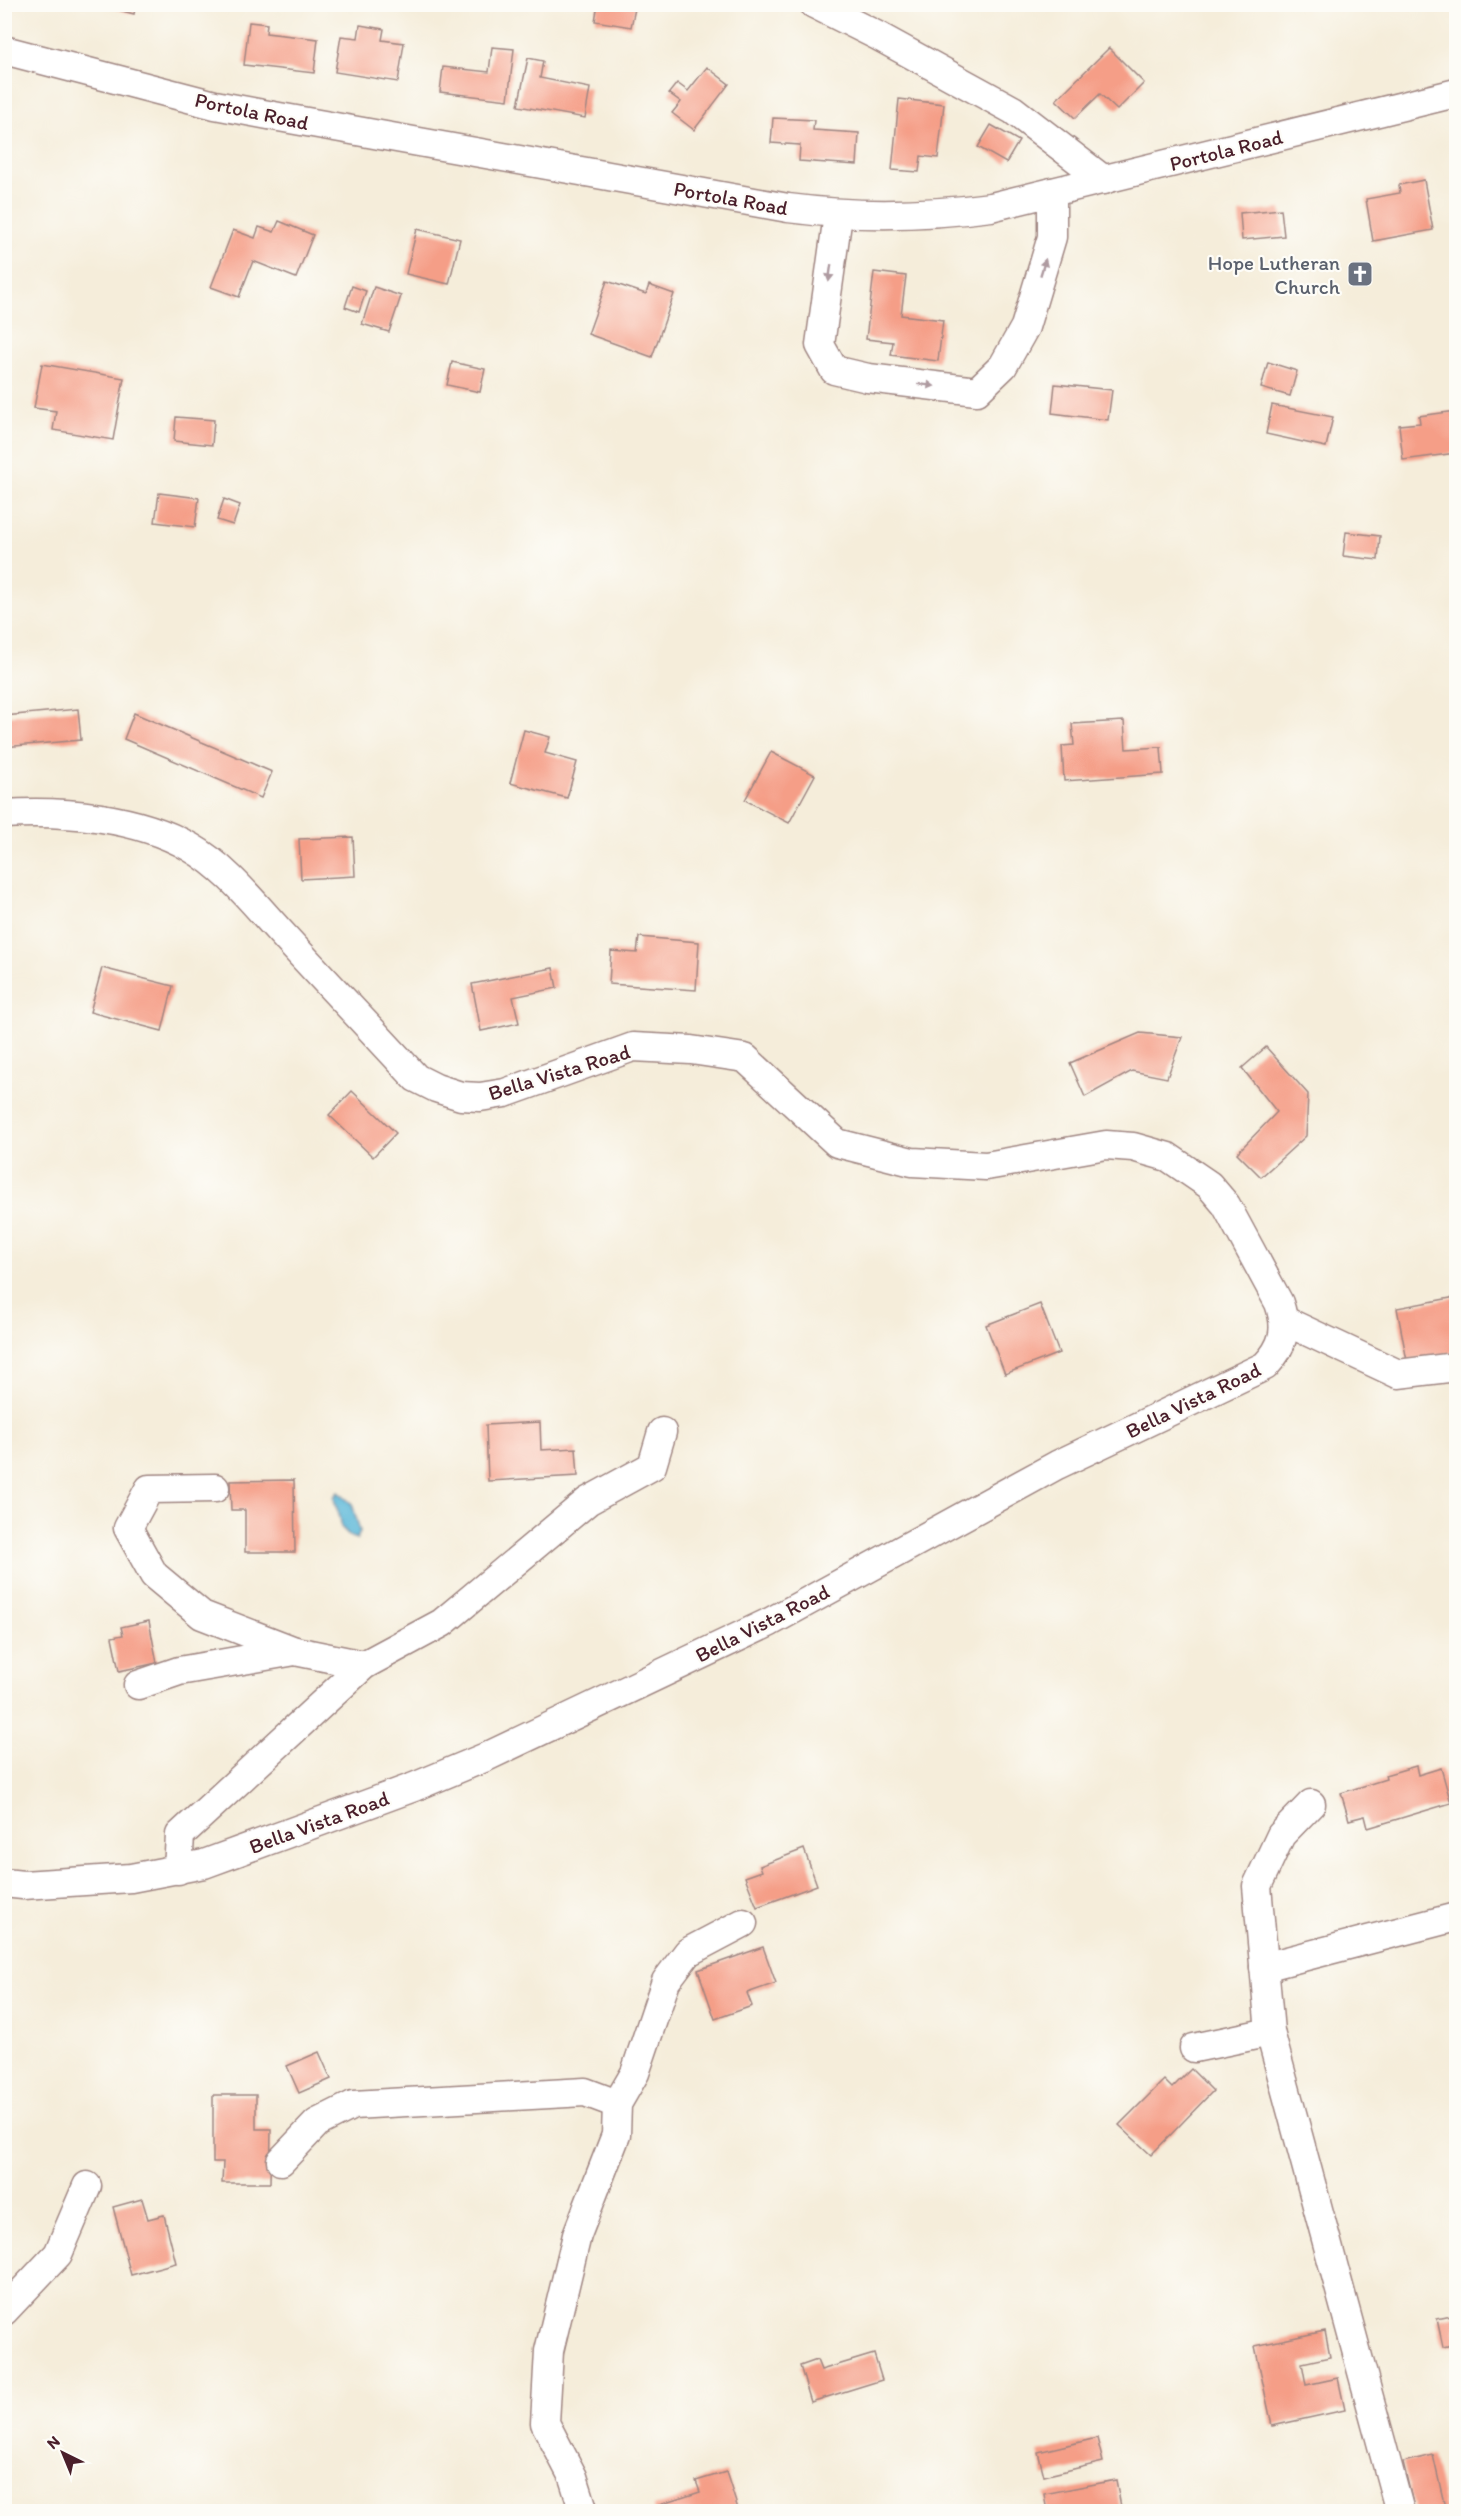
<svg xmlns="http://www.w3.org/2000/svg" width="1461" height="2516" viewBox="0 0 1461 2516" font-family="Itim,sans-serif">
<rect width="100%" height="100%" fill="#fdfcf7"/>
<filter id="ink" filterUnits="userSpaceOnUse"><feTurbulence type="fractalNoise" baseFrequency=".0167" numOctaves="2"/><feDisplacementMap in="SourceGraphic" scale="12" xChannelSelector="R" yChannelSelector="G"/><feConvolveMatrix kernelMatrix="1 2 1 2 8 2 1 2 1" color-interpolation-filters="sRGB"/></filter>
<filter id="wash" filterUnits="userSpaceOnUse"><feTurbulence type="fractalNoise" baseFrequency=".008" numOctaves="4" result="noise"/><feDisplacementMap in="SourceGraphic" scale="24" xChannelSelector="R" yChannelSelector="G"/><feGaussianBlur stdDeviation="1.35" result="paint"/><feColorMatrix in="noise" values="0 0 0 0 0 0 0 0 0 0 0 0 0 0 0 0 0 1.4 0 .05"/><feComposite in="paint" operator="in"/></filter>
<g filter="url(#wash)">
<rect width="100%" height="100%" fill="#f5edda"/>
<path fill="#5ab7d8" stroke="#526b82" stroke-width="1.5" d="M338,1492L352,1504L360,1531L357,1539L351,1537L341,1527C342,1515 335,1509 334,1497Z"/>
<g id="blocks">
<g fill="#f59e87">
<polygon points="96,4 136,4 134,14"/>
<polygon points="598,4 636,4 631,27 595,21"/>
<polygon points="249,22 267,24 266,33 318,39 314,73 244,65"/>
<polygon points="360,25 384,29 382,40 404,43 398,82 335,72 341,36 358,38"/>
<polygon points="492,47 514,49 508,100 440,92 443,67 489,72"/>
<polygon points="1109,48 1144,83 1117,110 1100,94 1075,118 1056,100"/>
<polygon points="528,58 543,61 540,78 590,88 585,118 518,106"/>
<polygon points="707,67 729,84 694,130 672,113 681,102 669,93 677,83 688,91"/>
<polygon points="899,99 944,104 938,158 921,156 919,172 892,170"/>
<polygon points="773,118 814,120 813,130 859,133 857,165 799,161 800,145 771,143"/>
<polygon points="991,125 1019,141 1006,163 978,147"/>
<polygon points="1424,180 1433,230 1373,241 1366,199 1400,193 1399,185"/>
<polygon points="1281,209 1284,236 1242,240 1240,213"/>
<polygon points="279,221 313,235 296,278 253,261 239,297 211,287 233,230 255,238 259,227 274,232"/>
<polygon points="417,229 460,239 449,284 406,274"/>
<polygon points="874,272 906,276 901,315 943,320 938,361 891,355 893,342 866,339"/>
<polygon points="607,281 646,294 649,285 674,294 652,357 588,334"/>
<polygon points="352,286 366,291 359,312 345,307"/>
<polygon points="374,287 401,296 389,332 362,324"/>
<polygon points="452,362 485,369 480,392 447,385"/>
<polygon points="1268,362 1297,371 1290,396 1261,388"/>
<polygon points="42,364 124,378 113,440 53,430 56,411 34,408"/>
<polygon points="1055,384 1112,390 1108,420 1052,413"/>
<polygon points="1272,405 1333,417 1326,447 1266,434"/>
<polygon points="1456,411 1456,453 1403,460 1399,425 1420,423 1419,416"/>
<polygon points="176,417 214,420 212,445 174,441"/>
<polygon points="159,493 199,498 195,527 155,522"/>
<polygon points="224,499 240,505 233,525 217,520"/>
<polygon points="1346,532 1380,536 1378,560 1343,556"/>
<polygon points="78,709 81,740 4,747 4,716"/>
<polygon points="134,713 272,772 261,798 124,739"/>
<polygon points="1124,721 1126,749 1161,747 1163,774 1064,781 1062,746 1074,745 1072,724"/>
<polygon points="524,730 550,737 545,753 577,762 567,798 510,783"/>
<polygon points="771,752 815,775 789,823 745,800"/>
<polygon points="353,837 355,876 301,879 299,839"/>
<polygon points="639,937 699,942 696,990 609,984 611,951 637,953"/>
<polygon points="102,968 173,986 162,1031 90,1012"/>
<polygon points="553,968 557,988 513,997 519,1023 481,1031 472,984"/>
<polygon points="1140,1033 1182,1037 1167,1078 1132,1071 1085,1097 1070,1063"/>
<polygon points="1266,1047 1308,1094 1306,1136 1261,1177 1237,1153 1277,1112 1242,1068"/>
<polygon points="352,1091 396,1133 373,1157 329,1115"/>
<polygon points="1456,1297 1456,1330 1453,1331 1456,1352 1407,1361 1397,1308"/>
<polygon points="1040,1304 1059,1353 1005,1374 986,1325"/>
<polygon points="540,1422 541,1450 576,1448 578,1476 488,1481 486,1425"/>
<polygon points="294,1480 295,1552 245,1552 245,1510 231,1510 230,1481"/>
<polygon points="149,1621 157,1663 119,1671 112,1637 123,1635 121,1627"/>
<polygon points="1416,1766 1418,1775 1441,1768 1451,1803 1368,1828 1365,1816 1349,1820 1341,1793 1386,1779 1385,1775"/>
<polygon points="804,1849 817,1885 757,1907 745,1877 762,1871 760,1866"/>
<polygon points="763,1947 776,1983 747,1993 752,2006 715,2019 698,1970"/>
<polygon points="319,2052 331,2079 299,2093 287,2066"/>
<polygon points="1191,2069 1213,2091 1151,2155 1119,2125 1164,2080 1172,2088"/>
<polygon points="213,2095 256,2095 256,2129 271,2129 270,2183 222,2183 223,2162 213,2162"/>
<polygon points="142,2199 148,2219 164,2215 176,2263 131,2275 113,2207"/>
<polygon points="1456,2315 1456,2344 1443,2347 1437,2319"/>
<polygon points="1325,2331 1330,2357 1302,2363 1306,2385 1338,2378 1345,2410 1272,2426 1255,2346"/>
<polygon points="874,2354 882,2380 811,2402 800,2366 817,2360 821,2370"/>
<polygon points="1097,2438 1103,2462 1044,2476 1038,2452"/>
<polygon points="1433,2455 1446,2512 1415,2512 1403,2462"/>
<polygon points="726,2472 739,2512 654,2512 653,2507 700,2492 696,2481"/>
<polygon points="1116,2480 1122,2512 1047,2512 1044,2494"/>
</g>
</g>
</g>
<g filter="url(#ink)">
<use href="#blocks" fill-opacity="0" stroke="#a08682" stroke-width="1.5"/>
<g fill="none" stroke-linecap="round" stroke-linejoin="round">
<g stroke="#a08682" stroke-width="31">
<g id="minor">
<polyline points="814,4 878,36 1013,110 1104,180"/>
<path d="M4,50L215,105L279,117L788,208C857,217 923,216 991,207L1456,93"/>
<polyline points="838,215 820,345 834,370 868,378 977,391 1003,366 1025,327 1052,237 1052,192"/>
<path d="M4,814C64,810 138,817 190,847C227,868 255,905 283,935C327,983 372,1030 416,1078L436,1088L461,1096L480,1097L505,1093L633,1047L691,1050L745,1058L837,1143L912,1162L986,1166L1106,1145L1133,1147L1168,1157L1209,1185L1226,1205L1279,1303C1288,1329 1284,1346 1265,1366L1057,1465L770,1622L486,1757L414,1787L204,1864L131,1878L23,1885L4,1883"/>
<polyline points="1285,1321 1398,1374 1456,1367"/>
<polyline points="215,1488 149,1489 128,1528 154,1575 202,1615 295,1651"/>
<polyline points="138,1685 179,1671 295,1651 364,1665"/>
<polyline points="1311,1804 1281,1835 1257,1886 1270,2032 1400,2512"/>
<polyline points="178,1870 180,1835 364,1665 442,1623 588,1501 652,1466 662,1432"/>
<polyline points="1264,1967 1456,1917"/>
<polyline points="1194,2048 1270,2032"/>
<polyline points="281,2161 317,2123 353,2105 585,2092 617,2104"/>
<polyline points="4,2311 58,2254 87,2186"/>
<polyline points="584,2512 573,2477 545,2423 549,2351 577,2235 616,2135 617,2104 635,2073 666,1981 688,1952 743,1923"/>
</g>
</g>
<use href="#minor" stroke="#fff" stroke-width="28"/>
</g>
<defs><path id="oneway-solid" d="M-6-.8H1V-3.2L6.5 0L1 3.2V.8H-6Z" transform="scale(1.5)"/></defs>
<g fill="#ae9aa0">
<use href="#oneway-solid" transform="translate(1043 267) rotate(-73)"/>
<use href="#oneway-solid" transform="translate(830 273) rotate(98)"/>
<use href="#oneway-solid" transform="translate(926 385) rotate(7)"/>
</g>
</g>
<defs>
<g id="church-square" transform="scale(1.35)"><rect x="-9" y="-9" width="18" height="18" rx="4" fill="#6b7280" stroke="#fdfcf7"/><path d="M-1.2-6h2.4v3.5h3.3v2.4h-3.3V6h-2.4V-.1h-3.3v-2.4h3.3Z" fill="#fff"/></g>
</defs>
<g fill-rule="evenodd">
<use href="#church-square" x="1360" y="274"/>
</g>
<g text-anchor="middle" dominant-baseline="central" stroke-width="4.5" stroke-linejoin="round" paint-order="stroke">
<g font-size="21" fill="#4a1f2b" stroke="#fdfcf7">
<text transform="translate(252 111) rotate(12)">Portola Road</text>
<text transform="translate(1226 150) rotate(-14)">Portola Road</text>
<text transform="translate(731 198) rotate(10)">Portola Road</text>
<text transform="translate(559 1072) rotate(-17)">Bella Vista Road</text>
<text transform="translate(1193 1400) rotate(-26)">Bella Vista Road</text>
<text transform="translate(762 1623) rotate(-27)">Bella Vista Road</text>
<text transform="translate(319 1822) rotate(-20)">Bella Vista Road</text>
</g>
<g font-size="21" fill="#5b616d" stroke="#fdfcf7" text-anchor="end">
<text x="1340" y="262">Hope Lutheran<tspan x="1340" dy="24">Church</tspan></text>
</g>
</g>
<rect width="1461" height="2516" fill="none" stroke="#fdfcf7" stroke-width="24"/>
<g transform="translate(63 2453) rotate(317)" stroke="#fdfcf7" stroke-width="4.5" paint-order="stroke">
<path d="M0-4.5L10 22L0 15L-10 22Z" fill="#4a1f2b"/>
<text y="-9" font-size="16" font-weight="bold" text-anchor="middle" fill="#4a1f2b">N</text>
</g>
</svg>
